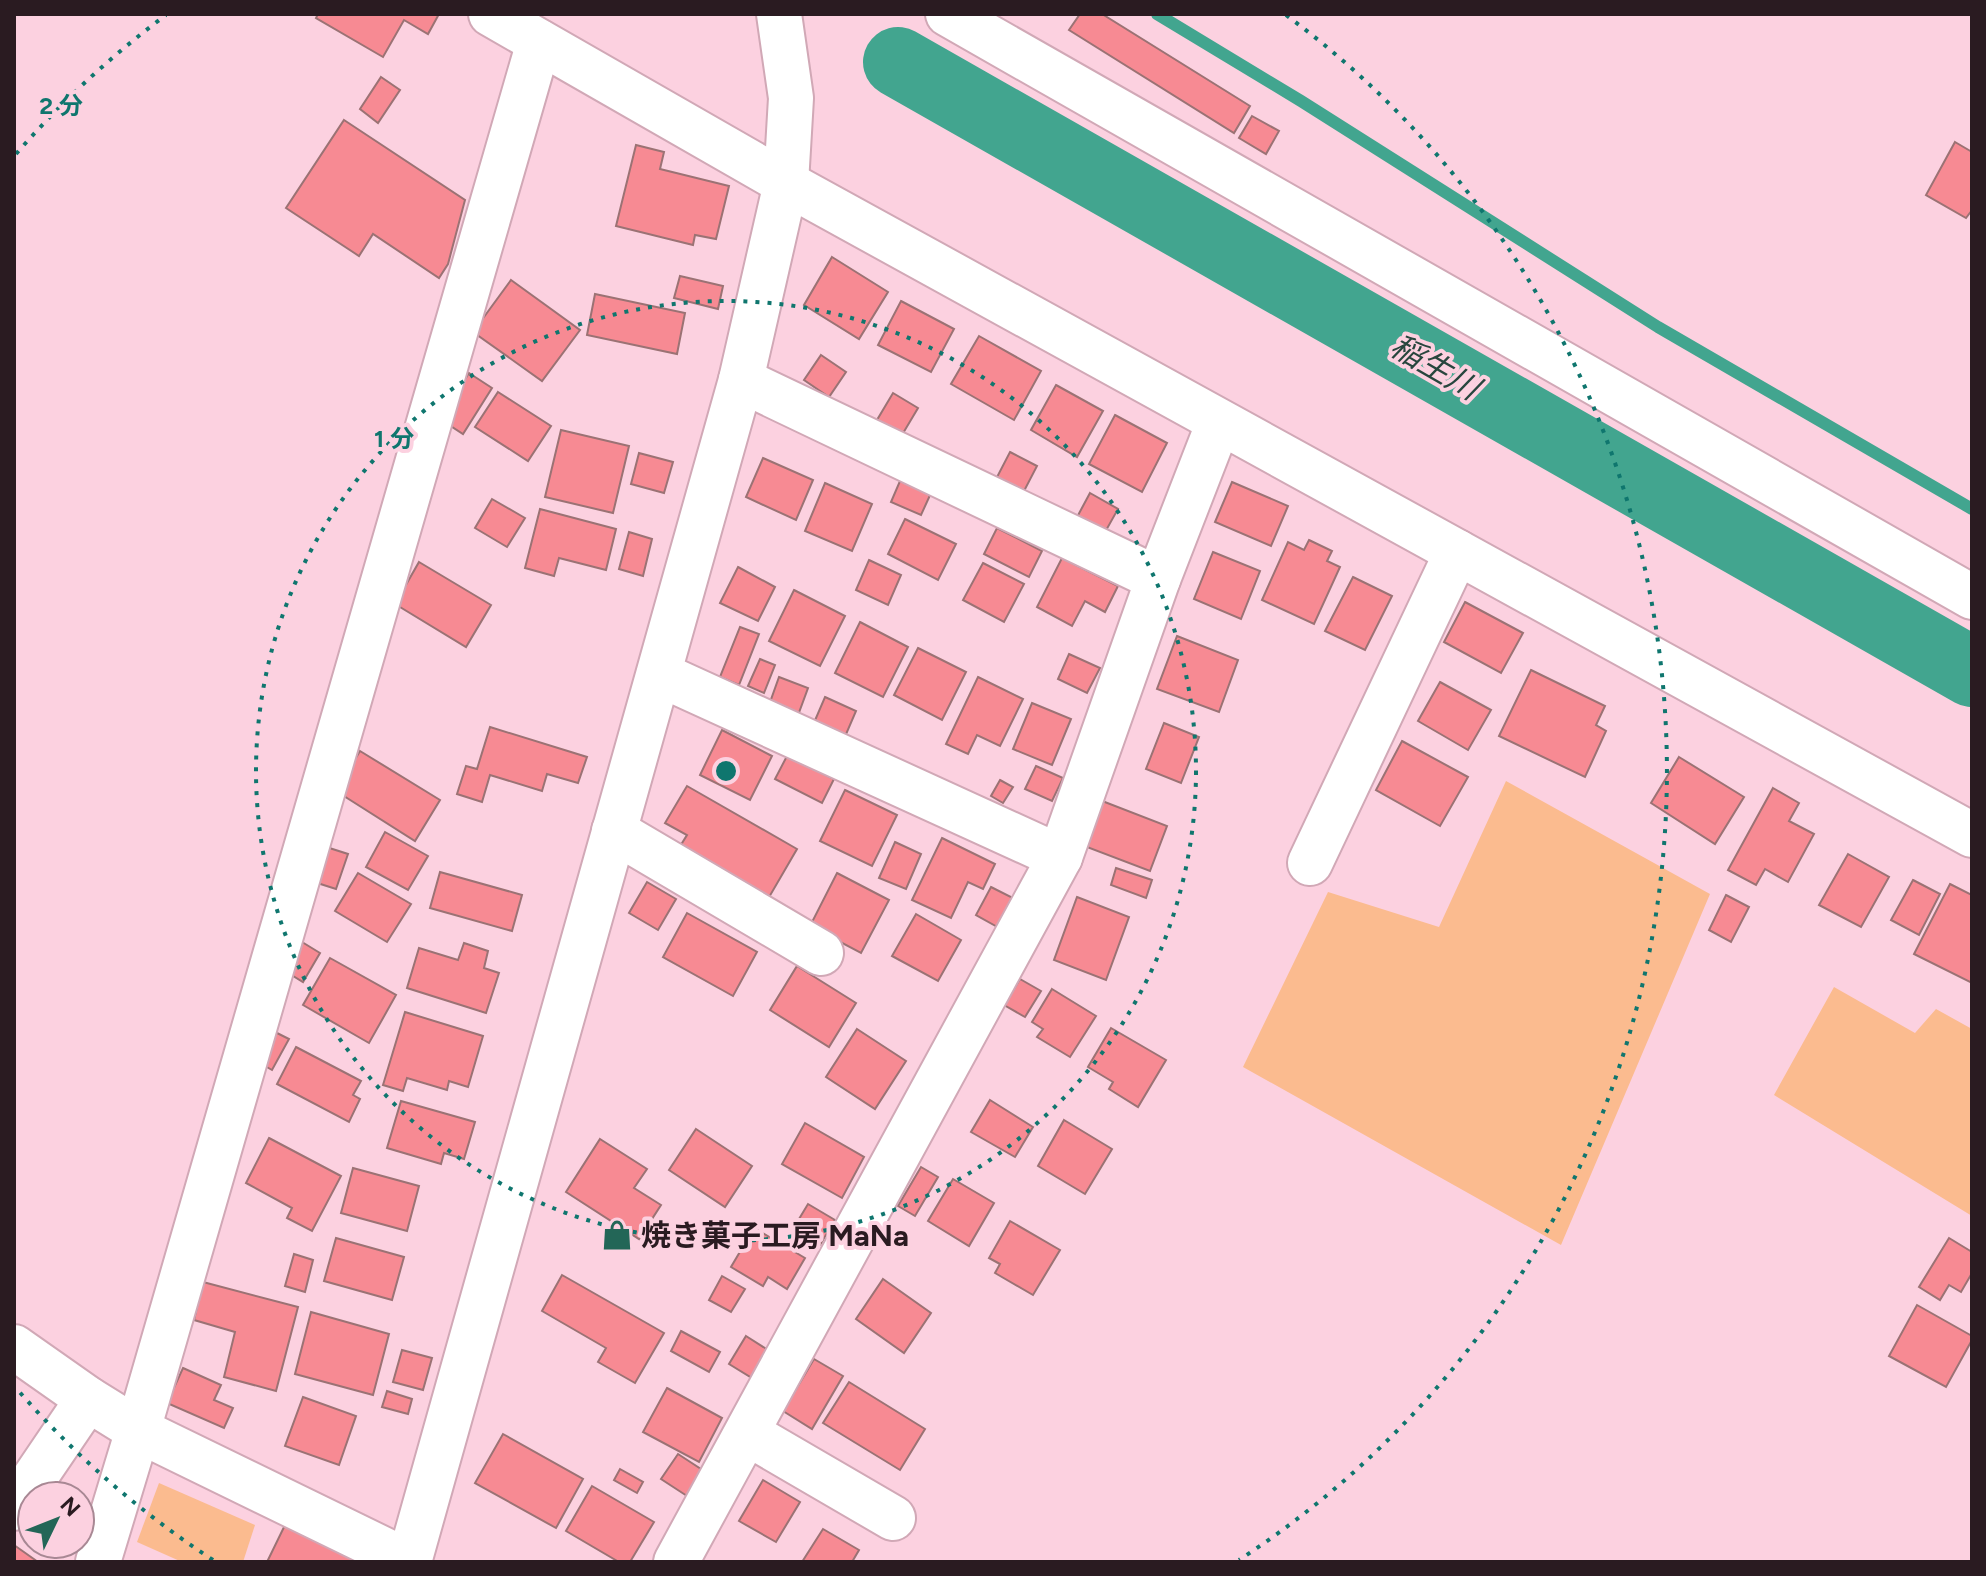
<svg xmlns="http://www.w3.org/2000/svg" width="1986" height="1576" viewBox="0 0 1986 1576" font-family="Figtree,'Noto Sans JP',sans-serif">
<rect width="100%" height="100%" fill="#fcd1e0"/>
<g fill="#fbbb8f">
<polygon points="1506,781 1710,894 1561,1245 1243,1067 1328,892 1439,927"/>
<polygon points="1834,987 1915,1033 1936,1009 1972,1029 1972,1216 1774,1095"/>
<polygon points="159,1483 255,1525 243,1562 182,1562 137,1542"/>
</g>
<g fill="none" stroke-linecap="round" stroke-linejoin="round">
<polyline stroke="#42a58f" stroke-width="12" points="1157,14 1301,101 1658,327 1972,509"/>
<polyline stroke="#42a58f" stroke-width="70" points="898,62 1972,672"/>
</g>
<g fill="#f78a93" stroke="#9b7274" stroke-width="2">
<polygon points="318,14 439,14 428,34 404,20 383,57 316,18"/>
<polygon points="1080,14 1102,14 1250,106 1234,133 1069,30"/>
<polygon points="381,77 400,90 378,123 360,109"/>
<polygon points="1252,116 1279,131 1266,154 1239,138"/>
<polygon points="344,120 465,200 448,264 439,278 373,234 359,256 286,208"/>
<polygon points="1955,142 1972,152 1972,210 1966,218 1926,195"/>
<polygon points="636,145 664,152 660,169 729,186 716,239 695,235 693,245 616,226"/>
<polygon points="832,257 888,292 859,339 804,305"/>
<polygon points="680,276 723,286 718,309 674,298"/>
<polygon points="511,280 580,330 542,381 473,332"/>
<polygon points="595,294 685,313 677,354 587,335"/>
<polygon points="901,301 954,329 931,372 878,345"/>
<polygon points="979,336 1041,371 1014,420 951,384"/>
<polygon points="821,355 846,372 829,397 804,380"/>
<polygon points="469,373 492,388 463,434 440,419"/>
<polygon points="1056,385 1103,411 1077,457 1031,430"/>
<polygon points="498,392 551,426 528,461 475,427"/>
<polygon points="893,393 918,408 902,435 877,420"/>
<polygon points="1115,415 1167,443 1142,492 1089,464"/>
<polygon points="561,430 629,446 613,513 545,497"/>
<polygon points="1010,452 1037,466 1023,493 996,479"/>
<polygon points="639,453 673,462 664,493 631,484"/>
<polygon points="763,458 813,480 796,520 746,497"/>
<polygon points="900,481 931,493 921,515 891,502"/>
<polygon points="1232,482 1288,506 1271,546 1215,522"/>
<polygon points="825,483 872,504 852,551 805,531"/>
<polygon points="1090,493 1118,509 1104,534 1076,519"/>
<polygon points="492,499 525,518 507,547 475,528"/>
<polygon points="540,509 616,529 606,570 559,558 554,576 525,568"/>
<polygon points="905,519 956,544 938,580 888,554"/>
<polygon points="997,528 1042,551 1029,577 984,554"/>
<polygon points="629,532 652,539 643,576 619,569"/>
<polygon points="1309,540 1332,551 1327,561 1340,567 1314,624 1262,600 1288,542 1304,550"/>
<polygon points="1213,552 1260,571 1241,619 1194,599"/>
<polygon points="1062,558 1118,586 1105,612 1085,601 1072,626 1037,607"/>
<polygon points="869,560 901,575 888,605 856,590"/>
<polygon points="419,562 491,605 466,647 395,604"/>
<polygon points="983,563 1024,584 1004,622 963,600"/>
<polygon points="738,567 775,587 758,621 720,603"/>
<polygon points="1353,577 1392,596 1365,650 1325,631"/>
<polygon points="794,590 845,616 820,666 769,641"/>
<polygon points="1465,602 1523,633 1501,673 1444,642"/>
<polygon points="860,622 908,647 883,697 835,673"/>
<polygon points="740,627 759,634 739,685 720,677"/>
<polygon points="1177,636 1238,660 1219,712 1157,689"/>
<polygon points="918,648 966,672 942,720 894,695"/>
<polygon points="1069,654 1100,668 1087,693 1058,679"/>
<polygon points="760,659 775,665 764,693 748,686"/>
<polygon points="1531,670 1605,706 1596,725 1606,731 1585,777 1499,736"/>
<polygon points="779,677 808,688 797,718 768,708"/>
<polygon points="978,677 1023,699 1000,746 977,735 968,754 946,744"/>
<polygon points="1440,682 1491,710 1468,750 1418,721"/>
<polygon points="825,697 856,711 844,739 813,725"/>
<polygon points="1032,703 1071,719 1052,765 1013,749"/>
<polygon points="1164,723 1199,737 1181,783 1146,769"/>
<polygon points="490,727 587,757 578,783 547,774 542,791 490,775 482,802 457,794 466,766 477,769"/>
<polygon points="722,730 772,756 750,800 700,775"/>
<polygon points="1402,741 1468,777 1440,826 1376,790"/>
<polygon points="360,751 440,800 415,841 336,791"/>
<polygon points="787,756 834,779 822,803 775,779"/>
<polygon points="1679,757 1744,797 1715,844 1651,803"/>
<polygon points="1036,766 1063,778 1052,801 1025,789"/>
<polygon points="1000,780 1013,787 1003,803 991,796"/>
<polygon points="687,786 797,849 768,899 679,848 687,835 665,823"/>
<polygon points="1773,788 1799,803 1789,821 1814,834 1788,882 1765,869 1756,885 1728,870"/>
<polygon points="845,790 897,815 872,866 820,841"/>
<polygon points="1097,799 1167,826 1150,871 1079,844"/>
<polygon points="385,832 428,856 408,890 366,867"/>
<polygon points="942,838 995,864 983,889 968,882 951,918 912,900"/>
<polygon points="895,842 921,854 906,889 879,878"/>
<polygon points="320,845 348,854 336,889 308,880"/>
<polygon points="1848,854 1889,877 1861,927 1819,905"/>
<polygon points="1116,868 1152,880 1146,898 1111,885"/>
<polygon points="440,872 522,895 512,931 430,908"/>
<polygon points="358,873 411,904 387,942 335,911"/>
<polygon points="837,873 889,900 861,953 810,926"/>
<polygon points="1913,880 1940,894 1919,935 1891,920"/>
<polygon points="647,882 676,899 658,930 629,913"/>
<polygon points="1950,884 1972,895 1972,983 1914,954"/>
<polygon points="991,887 1017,900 1001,929 976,915"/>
<polygon points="1726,895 1749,907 1731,942 1709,930"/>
<polygon points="1077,897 1129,917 1106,980 1054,960"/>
<polygon points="687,913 757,952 733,996 663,957"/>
<polygon points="916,914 961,940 938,981 892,956"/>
<polygon points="302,942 320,953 303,982 285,971"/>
<polygon points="464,943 488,951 484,968 499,973 486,1013 407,988 419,948 458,960"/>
<polygon points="330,958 396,995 369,1043 303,1005"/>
<polygon points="797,966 856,1003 829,1047 770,1010"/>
<polygon points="1020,979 1041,991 1025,1017 1004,1005"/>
<polygon points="1052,989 1096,1016 1070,1057 1037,1037 1043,1029 1032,1022"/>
<polygon points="405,1012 483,1036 468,1087 449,1081 447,1090 407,1078 403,1091 383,1085"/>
<polygon points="1111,1028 1166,1060 1138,1107 1109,1089 1113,1082 1088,1067"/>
<polygon points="857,1029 906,1061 875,1109 826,1077"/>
<polygon points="275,1032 289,1039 272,1070 258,1062"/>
<polygon points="296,1047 361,1081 353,1095 360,1099 349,1122 277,1084"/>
<polygon points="990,1100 1033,1127 1015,1157 971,1132"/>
<polygon points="401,1101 475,1122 464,1159 444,1153 441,1164 387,1148"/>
<polygon points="1064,1120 1112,1149 1085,1194 1038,1166"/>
<polygon points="805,1123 864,1157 842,1198 782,1164"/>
<polygon points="696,1129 752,1166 725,1207 669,1170"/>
<polygon points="269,1138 341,1176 312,1231 287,1218 292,1208 246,1183"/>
<polygon points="600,1139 647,1169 634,1188 661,1205 639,1239 566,1192"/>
<polygon points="921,1167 938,1177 915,1216 898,1206"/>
<polygon points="353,1168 419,1186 407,1231 341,1213"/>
<polygon points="953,1179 994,1203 969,1246 928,1221"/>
<polygon points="808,1204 835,1220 820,1245 793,1229"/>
<polygon points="1010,1221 1060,1250 1033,1295 995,1273 1000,1264 989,1258"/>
<polygon points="754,1228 805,1258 787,1289 768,1277 763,1286 731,1267"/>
<polygon points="336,1238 404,1257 392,1300 324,1281"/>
<polygon points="1949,1238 1972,1252 1972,1273 1961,1292 1949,1285 1940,1300 1919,1287"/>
<polygon points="294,1254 313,1260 305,1292 285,1286"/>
<polygon points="562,1275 664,1333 635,1383 598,1362 606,1348 542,1311"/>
<polygon points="722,1276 745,1289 731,1312 709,1300"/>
<polygon points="883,1279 931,1313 904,1353 856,1319"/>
<polygon points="203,1282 298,1307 276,1391 224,1377 235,1332 194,1320"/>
<polygon points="1917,1305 1972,1336 1972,1340 1946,1387 1889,1356"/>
<polygon points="311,1312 389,1334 373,1395 295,1374"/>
<polygon points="681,1331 720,1352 709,1372 671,1351"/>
<polygon points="746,1336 768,1350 752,1378 729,1364"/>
<polygon points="402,1350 432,1358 423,1390 393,1382"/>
<polygon points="814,1359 843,1376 812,1429 783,1411"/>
<polygon points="183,1368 221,1385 214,1400 233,1408 224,1428 167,1403"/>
<polygon points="849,1382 925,1429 900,1470 823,1423"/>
<polygon points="667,1388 722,1418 699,1462 643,1432"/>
<polygon points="387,1391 412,1399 408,1414 382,1407"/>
<polygon points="303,1397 356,1416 339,1465 285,1446"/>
<polygon points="503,1434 583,1479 556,1528 475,1483"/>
<polygon points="678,1454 704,1471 687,1496 661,1479"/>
<polygon points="620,1469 643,1482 637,1493 614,1480"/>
<polygon points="763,1480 800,1502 776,1542 739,1521"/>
<polygon points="592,1486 654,1522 630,1562 619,1562 566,1531"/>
<polygon points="285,1525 360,1562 267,1562"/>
<polygon points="823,1529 859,1550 852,1562 802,1562"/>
<polygon points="14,1545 38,1562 14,1562"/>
</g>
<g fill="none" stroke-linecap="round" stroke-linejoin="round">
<g stroke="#d1a8b6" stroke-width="48">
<g id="minor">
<polyline points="491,14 786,183 1972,835"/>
<polyline points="948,14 1972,597"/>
<polyline points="741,380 1158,579"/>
<polyline points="659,674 1060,857"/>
<polyline points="614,831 821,953"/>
<polyline points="1310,863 1457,552"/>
<polyline points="14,1347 88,1399 138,1430 409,1562"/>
<polyline points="747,1433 893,1518"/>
<polyline points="14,1508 88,1399"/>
<polyline points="98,1562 138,1430 539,42"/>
<polyline points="409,1562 741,380 786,183 791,98 779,14"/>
<polyline points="676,1562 1060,857 1158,579 1219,422"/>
</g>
</g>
<use href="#minor" stroke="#fff" stroke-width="44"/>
</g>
<g fill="none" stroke="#0f766e" stroke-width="4" stroke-dasharray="4 8">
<circle cx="726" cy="771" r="470"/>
<path d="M213 1560A941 941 0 0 1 16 1388M16 154A941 941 0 0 1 166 15M1286 15A941 941 0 0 1 1239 1560"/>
</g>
<defs>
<g id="shop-bare" transform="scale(2.4)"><path d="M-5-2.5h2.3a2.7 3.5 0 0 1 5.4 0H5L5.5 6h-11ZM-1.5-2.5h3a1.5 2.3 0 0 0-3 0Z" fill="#236657" stroke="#fcd1e0" stroke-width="2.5" paint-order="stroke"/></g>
</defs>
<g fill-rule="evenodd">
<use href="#shop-bare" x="617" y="1235"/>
</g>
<g text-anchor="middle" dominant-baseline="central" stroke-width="8" stroke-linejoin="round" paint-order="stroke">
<g font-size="30" font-weight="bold" fill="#2a1b21" stroke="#fcd1e0" text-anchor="start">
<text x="641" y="1235">焼き菓子工房 MaNa</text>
</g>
<g font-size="32" font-style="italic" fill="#28463e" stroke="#fcd1e0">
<text transform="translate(1435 367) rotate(30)">稲生川</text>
</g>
</g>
<circle cx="726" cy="771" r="12" fill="#0f766e" stroke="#fcd1e0" stroke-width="4"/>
<g font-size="24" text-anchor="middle" font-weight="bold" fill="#0f766e" stroke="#fcd1e0" stroke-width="8" stroke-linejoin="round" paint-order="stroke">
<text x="61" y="114">2 分</text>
<text x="394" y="447">1 分</text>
</g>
<rect width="1986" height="1576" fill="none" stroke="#2a1b21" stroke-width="32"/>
<g transform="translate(56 1520) rotate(47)"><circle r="38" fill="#fcd1e0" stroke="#a88894" stroke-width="2"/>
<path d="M0-6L14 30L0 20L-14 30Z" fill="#236657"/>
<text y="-12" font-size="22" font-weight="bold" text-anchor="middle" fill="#2a1b21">N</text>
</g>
</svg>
